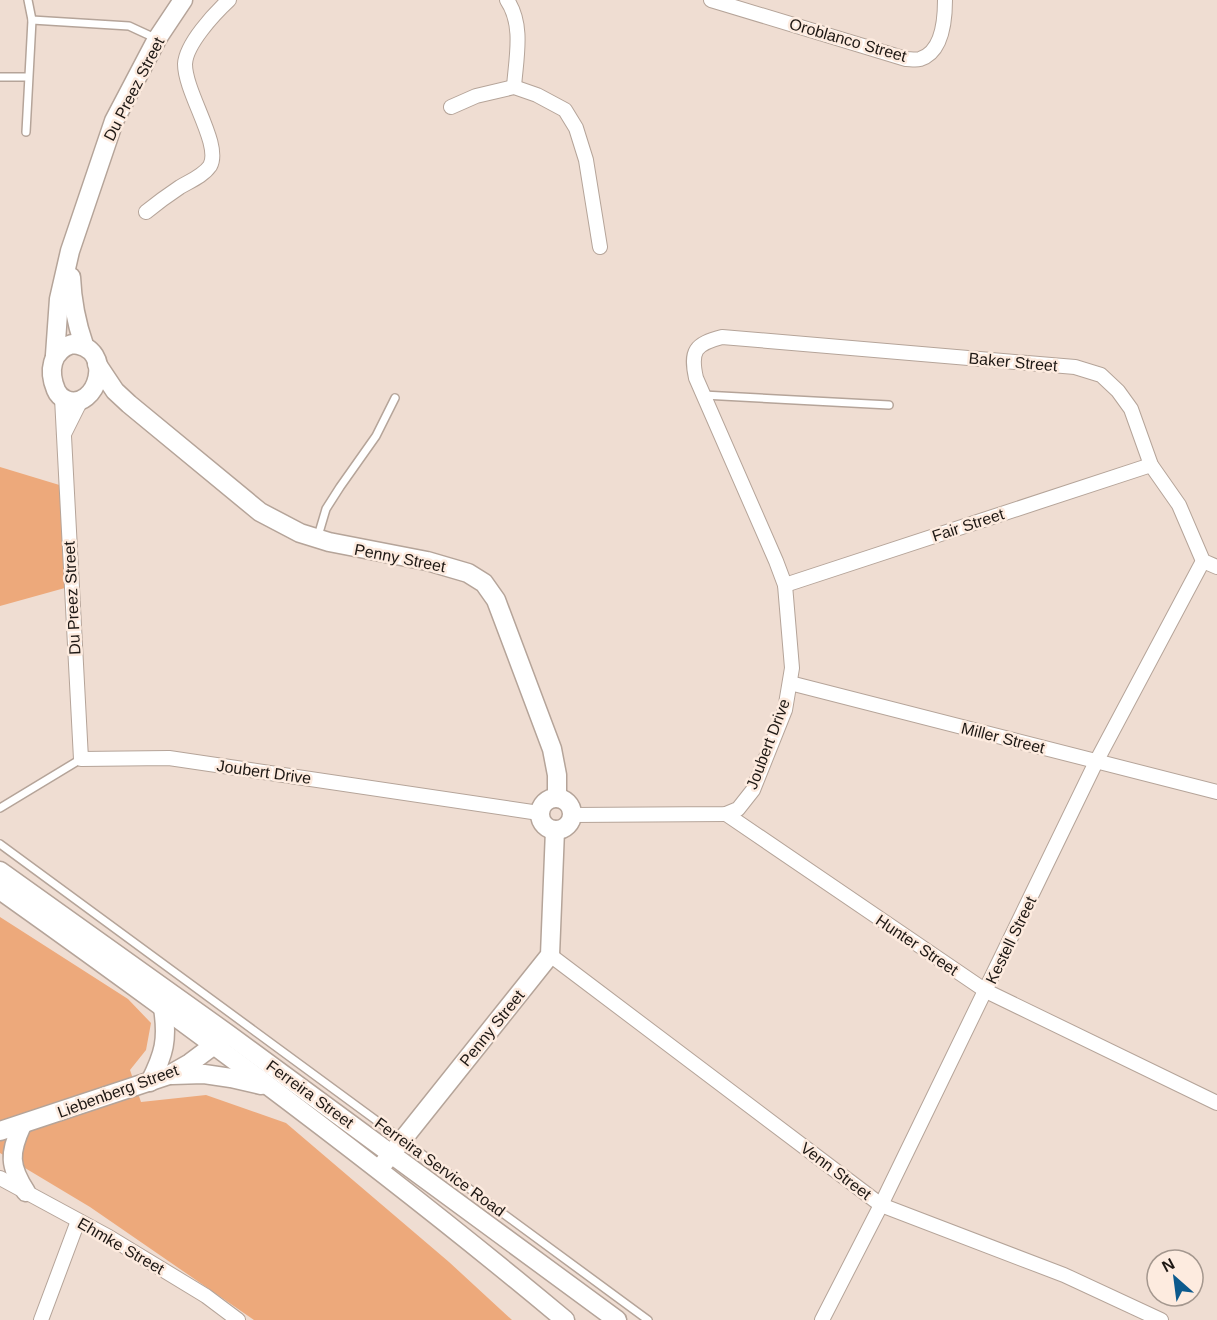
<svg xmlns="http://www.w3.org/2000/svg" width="1217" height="1320" viewBox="0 0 1217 1320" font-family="Arial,sans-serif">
<rect width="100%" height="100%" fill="#efddd2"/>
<g fill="#eda97b">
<polygon points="0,467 66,487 72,586 0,606"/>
<polygon points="0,917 128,999 151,1023 146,1050 130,1070 141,1102 206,1095 286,1123 449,1262 512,1320 254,1320 90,1207 0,1153"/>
</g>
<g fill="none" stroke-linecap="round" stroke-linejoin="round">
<g stroke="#b5a499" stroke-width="10">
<g id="lane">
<polyline points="32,20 129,26 155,38"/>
<polyline points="0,77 28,77"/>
<polyline points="26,132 32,20 28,0"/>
<polyline points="703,395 889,405"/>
<polyline points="318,536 326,509 340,487 376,436 395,398"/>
<polyline points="0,808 81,759"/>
<polyline points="0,844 648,1320"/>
</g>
</g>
<g stroke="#b5a499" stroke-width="16">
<g id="street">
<path d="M507,0C524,25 516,58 514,87"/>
<path d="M711,0L906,59C910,59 916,60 920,59C943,52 945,19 945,0"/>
<polyline points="451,107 476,96 514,87 537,95 565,110 576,128 586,160 600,247"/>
<path d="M146,212C157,203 168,195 180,187C190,181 203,176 210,166C222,145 185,93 185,64C186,44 214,14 229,0"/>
<polyline points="62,398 81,759 169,758 539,813"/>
<polyline points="64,434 81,400"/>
<polyline points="785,585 1151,465"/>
<polyline points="790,683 1217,792"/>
<polyline points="726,814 986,991 1217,1103"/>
<path d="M572,815L726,814L738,809L753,790L785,710L792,668L785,585L776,561L696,378C690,351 695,344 722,337L1075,367L1101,375L1118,391L1131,409L1151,465L1179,505L1203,561L1217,567"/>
<polyline points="550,955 881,1205 1064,1275 1161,1320"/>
<polyline points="0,1178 109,1237 206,1296 238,1320"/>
<polyline points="41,1320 78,1221"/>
<polyline points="822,1320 881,1205 1096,762 1203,561"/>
</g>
</g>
<g stroke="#b5a499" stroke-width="21">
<g id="secondary">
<path d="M71,277C72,301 76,322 84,345"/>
<path d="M72,344C117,347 97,412 66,400C62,398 58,395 56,390C48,371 51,351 72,344Z"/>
<polyline points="55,355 59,299 70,251 114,121 157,39 183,0"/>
<polyline points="97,364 115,391 129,404 260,512 300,533 329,542 427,561 468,573 484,583 496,600 552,749 557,775 557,798"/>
<circle cx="556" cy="814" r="16"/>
<polyline points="0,871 228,1034 617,1320"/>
<path d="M0,890C193,1027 383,1168 565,1320"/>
<polyline points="172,1075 204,1074 231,1078 261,1085"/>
<path d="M150,1082C164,1054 168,1040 163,1008"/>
<path d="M22,1125C9,1153 9,1166 26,1192"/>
<polyline points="0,1131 169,1075 190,1063 222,1039"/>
<polyline points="384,1163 550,955 555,830"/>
</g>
</g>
<use href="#lane" stroke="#fff" stroke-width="7"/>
<use href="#street" stroke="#fff" stroke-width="14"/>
<use href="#secondary" stroke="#fff" stroke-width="18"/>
</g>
<g text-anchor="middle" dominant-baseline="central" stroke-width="5" stroke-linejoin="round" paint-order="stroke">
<g font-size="16" fill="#1e1814" stroke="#fdebdf">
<text transform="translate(848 40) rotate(16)">Oroblanco Street</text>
<text transform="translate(134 89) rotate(-63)">Du Preez Street</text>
<text transform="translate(1013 362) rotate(5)">Baker Street</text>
<text transform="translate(968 525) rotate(-18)">Fair Street</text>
<text transform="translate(400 558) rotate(11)">Penny Street</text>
<text transform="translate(72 598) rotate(-93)">Du Preez Street</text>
<text transform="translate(1003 738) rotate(14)">Miller Street</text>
<text transform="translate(768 744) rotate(-69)">Joubert Drive</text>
<text transform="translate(264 772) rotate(8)">Joubert Drive</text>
<text transform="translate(1011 940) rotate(-64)">Kestell Street</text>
<text transform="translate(917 945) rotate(34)">Hunter Street</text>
<text transform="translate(492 1028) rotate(-51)">Penny Street</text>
<text transform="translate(118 1091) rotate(-20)">Liebenberg Street</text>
<text transform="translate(310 1094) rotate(36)">Ferreira Street</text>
<text transform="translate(440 1167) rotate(36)">Ferreira Service Road</text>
<text transform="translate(836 1171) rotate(37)">Venn Street</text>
<text transform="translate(121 1246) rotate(30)">Ehmke Street</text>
</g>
</g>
<g transform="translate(1175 1278) rotate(332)"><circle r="28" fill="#fdebdf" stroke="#a4978e" stroke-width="1.5"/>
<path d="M0-4.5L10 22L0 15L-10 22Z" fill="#0c5a8d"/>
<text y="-9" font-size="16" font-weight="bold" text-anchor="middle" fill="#1e1814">N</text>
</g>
</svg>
